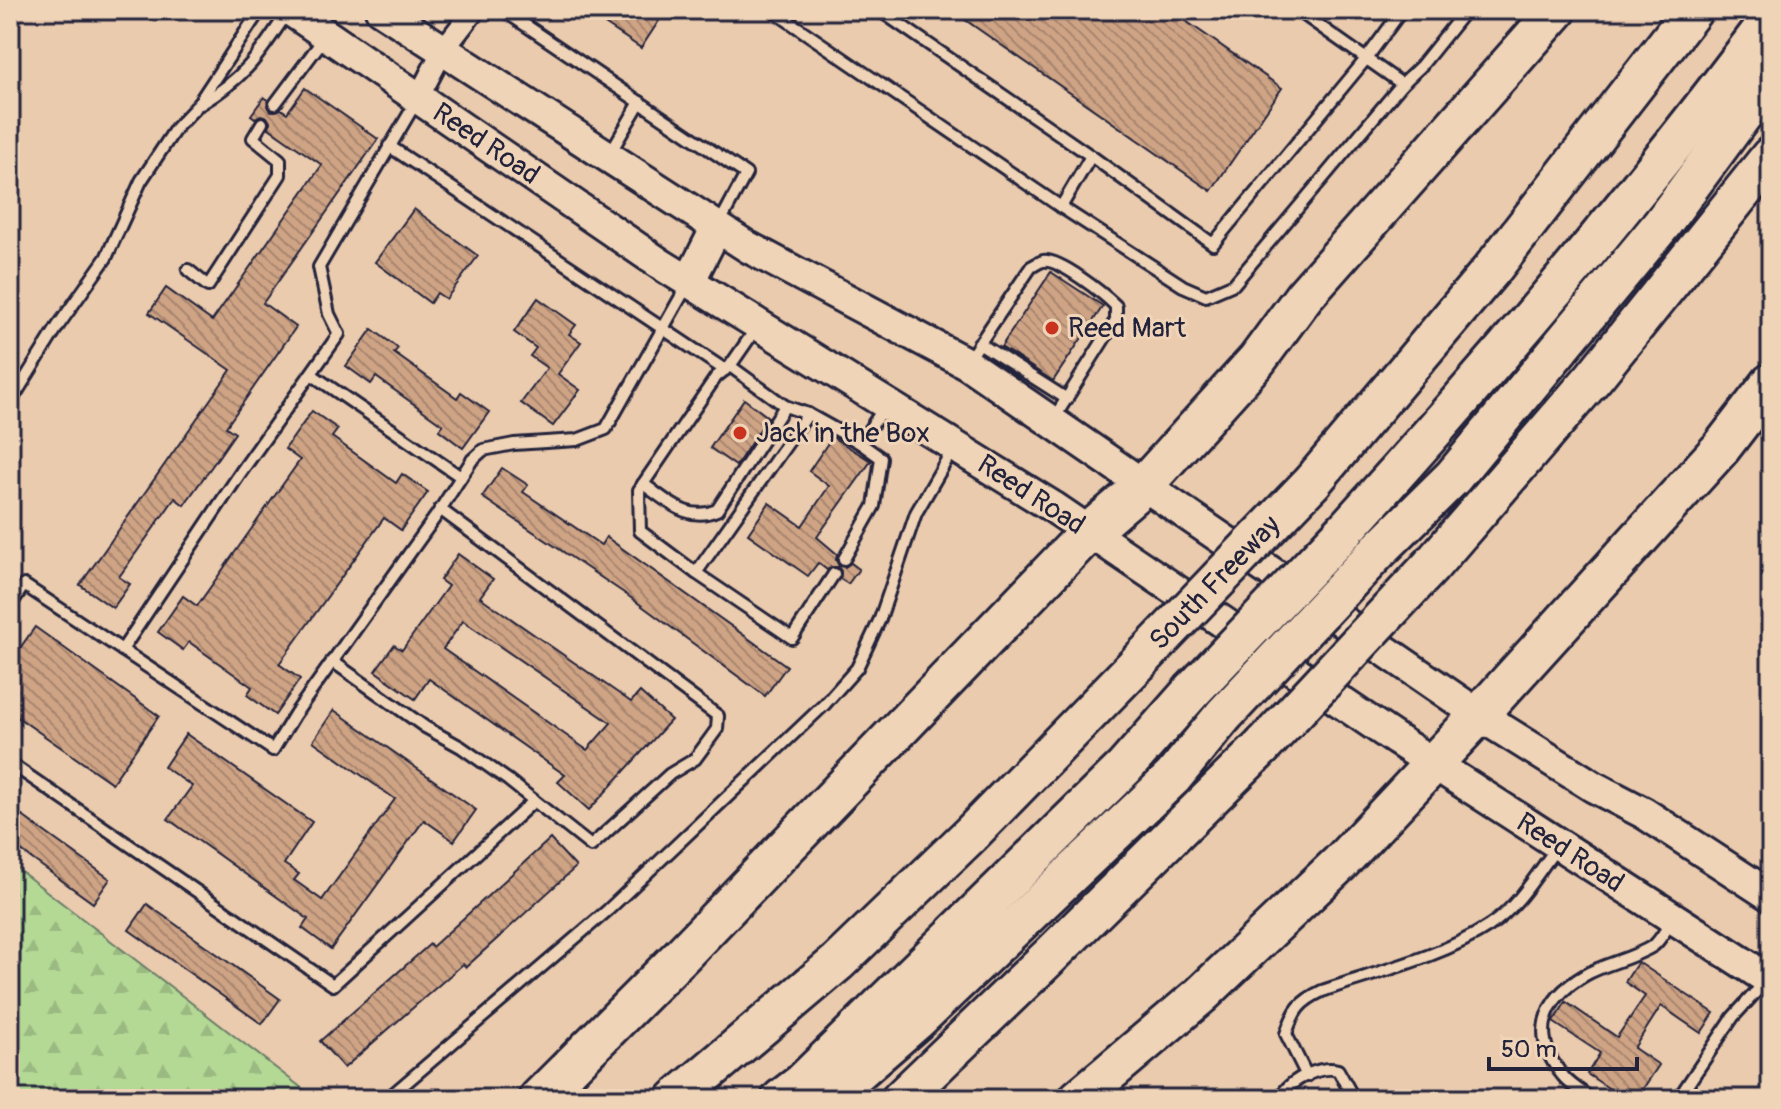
<svg xmlns="http://www.w3.org/2000/svg" width="1781" height="1109" viewBox="0 0 1781 1109" font-family="Pangolin,sans-serif">
<defs>
<pattern id="forest-firs" width="22" height="20" patternUnits="userSpaceOnUse" patternTransform="scale(2)"><rect width="22" height="20" fill="#b4d995"/><path d="M5 1l3.5 6h-7zM16 11l3.5 6h-7z" fill="#9aba81"/></pattern>
<pattern id="building-back-hatch" width="6" height="6" patternUnits="userSpaceOnUse" patternTransform="scale(2)"><rect width="6" height="6" fill="#cfa485"/><path d="M-1 5l2 2M0 0l6 6M5-1l2 2" fill="none" stroke="#a8856e"/></pattern>
</defs>
<rect width="100%" height="100%" fill="#ebcbae"/>
<filter id="ink" filterUnits="userSpaceOnUse"><feTurbulence type="fractalNoise" baseFrequency=".0125" numOctaves="2"/><feDisplacementMap in="SourceGraphic" scale="16" xChannelSelector="R" yChannelSelector="G"/><feConvolveMatrix kernelMatrix="1 2 1 2 8 2 1 2 1" color-interpolation-filters="sRGB"/></filter>
<g filter="url(#ink)">
<polygon fill="url(#forest-firs)" stroke="#6b7e68" stroke-width="2" points="10,863 316,1099 10,1099"/>
<g fill="url(#building-back-hatch)" stroke="#22223b" stroke-width="2" fill-rule="evenodd">
<polygon points="584,10 666,10 641,48"/>
<polygon points="951,10 1170,10 1282,88 1211,191"/>
<polygon points="305,88 378,139 263,303 296,327 226,427 235,433 217,459 184,505 175,498 119,577 130,584 113,608 80,585 231,370 149,313 166,288 212,321 322,165 269,128 270,122 267,117 261,115 255,118 251,115 264,97 268,100 267,106 271,111 281,109 287,113"/>
<polygon points="414,209 478,256 446,299 437,293 430,303 375,262"/>
<polygon points="1051,272 1103,306 1053,381 1001,347"/>
<polygon points="538,298 576,325 569,334 581,342 558,374 580,390 553,426 521,403 547,368 530,356 536,348 514,332"/>
<polygon points="372,329 398,348 394,353 457,398 461,392 489,412 463,448 439,430 443,425 376,377 371,384 346,366"/>
<polygon points="744,399 768,417 736,466 710,448"/>
<polygon points="312,411 338,429 332,437 396,483 402,474 428,492 401,530 384,518 279,664 300,679 275,715 247,695 252,687 189,642 183,650 158,632 183,596 197,606 300,460 285,449"/>
<polygon points="832,437 871,461 817,537 837,554 836,560 839,566 845,567 851,563 859,569 848,584 840,579 841,571 838,567 831,567 827,570 818,563 808,576 748,534 769,503 802,526 829,486 809,471"/>
<polygon points="502,468 528,485 523,492 601,545 606,537 787,666 765,696 627,595 482,497"/>
<path d="M458,554L493,579L480,597L631,702L640,692L671,720L589,810L558,782L565,775L429,679L415,699L375,671L394,645L402,650L448,586L440,580ZM463,621L611,723L587,750L443,649Z"/>
<polygon points="35,627 159,716 112,783 10,712 10,662"/>
<polygon points="334,710 476,810 454,841 424,820 331,949 302,928 308,919 168,819 192,786 164,767 186,734 312,822 284,864 299,874 294,880 322,900 395,799 313,741"/>
<polygon points="10,807 110,879 93,903 10,843"/>
<polygon points="550,839 576,867 466,967 463,964 344,1068 320,1041 430,944 432,947"/>
<polygon points="147,904 280,999 262,1024 129,930"/>
<polygon points="1638,962 1714,1013 1701,1033 1661,1006 1634,1048 1659,1065 1636,1099 1625,1099 1587,1074 1600,1053 1553,1022 1566,1002 1617,1037 1645,996 1625,982"/>
</g>
<g fill="none" stroke-linecap="round" stroke-linejoin="round">
<g stroke="#22223b" stroke-width="16">
<g id="lane">
<polyline points="503,10 746,174 718,226"/>
<polyline points="772,10 1061,207 1183,286 1206,296 1234,284 1402,84 1421,66 1466,10"/>
<polyline points="879,10 1091,156 1061,207"/>
<polyline points="1297,10 1402,84"/>
<path d="M201,104C247,76 258,56 287,13"/>
<polyline points="275,104 325,37"/>
<polyline points="389,146 725,370"/>
<polyline points="609,155 640,102"/>
<polyline points="1091,156 1213,244 1366,59 1402,10"/>
<polyline points="188,270 208,286 280,175 280,160 253,138 262,123"/>
<polyline points="757,327 730,366 785,406 808,414 860,443 886,405"/>
<polyline points="979,343 1067,399"/>
<path d="M967,362L1031,267C1035,265 1039,262 1043,261C1059,258 1105,295 1116,306V320L1053,420"/>
<polyline points="311,374 461,477"/>
<polyline points="10,403 58,326 106,258 141,181 176,128 196,107 260,10"/>
<polyline points="808,414 696,573 792,638 834,574"/>
<path d="M643,484C667,500 687,523 717,510L785,406"/>
<polyline points="844,559 874,506 881,458 860,443"/>
<polyline points="696,573 640,531 639,490 716,377 727,368"/>
<polyline points="10,606 24,585 273,750 295,714 436,516 472,460 483,450 514,444 577,440 606,429 688,284"/>
<polyline points="122,650 241,472 339,334 329,314 319,267 416,102"/>
<polyline points="332,661 425,727 461,747 508,780 591,846 670,774 695,759 717,729 718,716 440,509"/>
<polyline points="10,763 333,985 534,801"/>
<path d="M1307,1076L1286,1034C1294,1010 1299,1002 1322,991C1374,973 1444,956 1489,926C1518,907 1537,874 1557,847"/>
<polyline points="387,1099 608,910 825,704 857,668 880,619 916,513 953,449"/>
<path d="M1285,1099L1283,1093C1293,1079 1321,1065 1338,1070L1354,1099"/>
<path d="M1592,1099C1582,1092 1570,1085 1563,1076C1530,1036 1542,1000 1585,975C1606,963 1632,959 1653,946C1660,941 1666,929 1671,922"/>
<polyline points="1678,1099 1733,1017 1765,982"/>
</g>
</g>
<g stroke="#22223b" stroke-width="26">
<polyline id="street" points="418,98 443,50 474,10"/>
</g>
<g stroke="#22223b" stroke-width="36">
<g id="secondary">
<polyline points="290,10 662,265 1053,507 1397,740 1771,981"/>
<polyline points="381,10 748,247 966,363 1479,715 1594,787 1644,813 1771,896"/>
<polyline points="689,282 717,227"/>
</g>
</g>
<g stroke="#22223b" stroke-width="44">
<g id="highway">
<polyline points="1312,482 1493,268 1693,10"/>
<path d="M1345,530C1494,366 1638,196 1771,18"/>
<polyline points="1378,551 1453,477 1662,224 1771,76"/>
<polyline points="1431,566 1594,377 1771,156"/>
<polyline points="538,1099 683,954 1089,532 1144,485 1257,360 1304,296 1557,10"/>
<polyline points="676,1099 838,962 971,834 1137,664"/>
<polyline points="781,1099 802,1083 1124,768 1191,692"/>
<polyline points="826,1099 916,1021 1173,777 1223,716"/>
<polyline points="901,1099 1050,956 1262,747"/>
<polyline points="1078,1099 1201,995 1340,863 1479,715 1721,448 1771,383"/>
</g>
</g>
<use href="#lane" stroke="#f0d4b7" stroke-width="10"/>
<use href="#street" stroke="#f0d4b7" stroke-width="20"/>
<use href="#secondary" stroke="#f0d4b7" stroke-width="30"/>
<use href="#highway" stroke="#f0d4b7" stroke-width="38"/>
<g stroke="#22223b" stroke-width="44" stroke-linecap="butt">
<g id="highway-bridge">
<polyline points="1137,664 1312,482"/>
<polyline points="1191,692 1345,530"/>
<polyline points="1223,716 1378,551"/>
<polyline points="1262,747 1431,566"/>
</g>
</g>
<use href="#highway-bridge" stroke="#f0d4b7" stroke-width="38"/>
</g>
</g>
<g fill="#c8321e" stroke="#f0d4b7" stroke-width="3">
<circle cx="1052" cy="328" r="8"/>
<circle cx="740" cy="433" r="8"/>
</g>
<g text-anchor="middle" dominant-baseline="central" stroke-width="6" stroke-linejoin="round" paint-order="stroke">
<g font-size="28" fill="#22223b" stroke="#f0d4b7">
<text transform="translate(486 144) rotate(34)">Reed Road</text>
<text transform="translate(1031 495) rotate(33)">Reed Road</text>
<text transform="translate(1215 583) rotate(-46)">South Freeway</text>
<text transform="translate(1570 853) rotate(33)">Reed Road</text>
</g>
<g font-size="28" fill="#22223b" stroke="#f0d4b7" text-anchor="start">
<text x="1068" y="328">Reed Mart</text>
<text x="756" y="433">Jack in the Box</text>
</g>
</g>
<rect width="1781" height="1109" fill="none" stroke="#f0d4b7" stroke-width="40"/>
<rect x="20" y="20" width="1741" height="1069" fill="none" stroke="#22223b" stroke-width="3" filter="url(#ink)"/>
<path d="M1489 1057v12h148v-12" fill="none" stroke="#22223b" stroke-width="4"/>
<text x="1501" y="1057" font-size="24" fill="#22223b" stroke="#f0d4b7" stroke-width="6" paint-order="stroke">50 m</text>
</svg>
